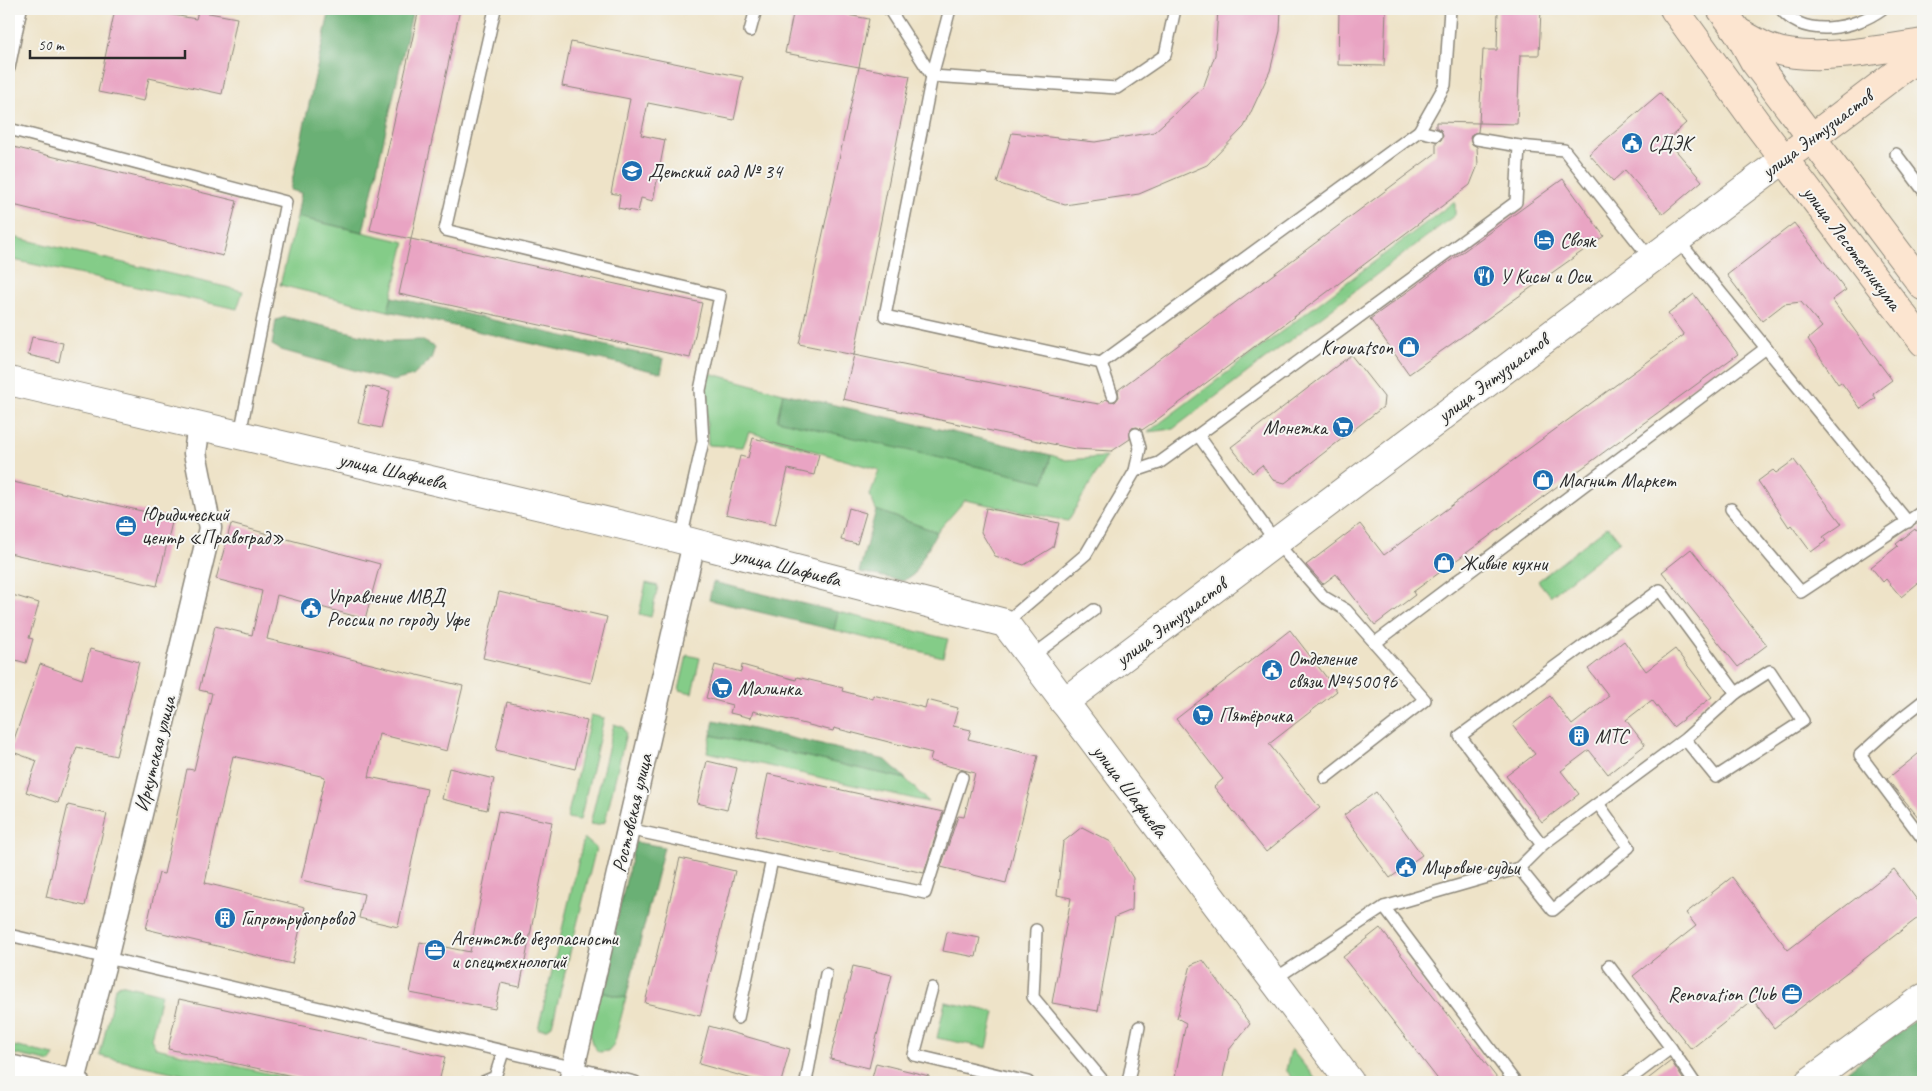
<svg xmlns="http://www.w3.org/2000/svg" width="1932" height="1091" viewBox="0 0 1932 1091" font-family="Caveat,sans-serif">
<rect width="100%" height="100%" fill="#f6f6f2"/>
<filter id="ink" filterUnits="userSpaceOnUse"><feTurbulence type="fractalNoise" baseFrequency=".02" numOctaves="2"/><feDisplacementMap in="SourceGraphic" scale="10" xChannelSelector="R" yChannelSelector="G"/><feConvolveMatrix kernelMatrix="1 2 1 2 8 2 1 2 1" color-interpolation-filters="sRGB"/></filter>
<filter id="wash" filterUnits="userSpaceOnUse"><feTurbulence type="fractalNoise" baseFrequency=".0096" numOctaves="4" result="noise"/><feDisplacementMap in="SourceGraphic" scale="20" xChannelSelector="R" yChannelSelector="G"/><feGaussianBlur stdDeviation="1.12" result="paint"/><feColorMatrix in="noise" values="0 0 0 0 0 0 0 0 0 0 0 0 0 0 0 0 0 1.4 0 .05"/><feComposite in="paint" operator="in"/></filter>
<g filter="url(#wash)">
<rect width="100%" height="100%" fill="#eee3c8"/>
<g fill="#84cc88" stroke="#587c5a">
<polygon points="1455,201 1455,215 1173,429 1148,432"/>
<polygon points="297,217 405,242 388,311 280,285"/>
<polygon points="9,236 243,291 237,309 9,259"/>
<polygon points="709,373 783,393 777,419 1044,482 1051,455 1066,460 1106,457 1068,521 965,500 937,532 876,510 870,495 879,470 749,432 743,447 708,445 705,389"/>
<polygon points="1608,526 1620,541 1550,596 1538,581"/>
<polygon points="646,583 658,586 651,617 639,614"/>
<polygon points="838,612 948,639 943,657 834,630"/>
<polygon points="687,655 700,658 692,693 679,690"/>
<polygon points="591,715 604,718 580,820 567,818"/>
<polygon points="614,724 623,727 626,733 605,822 597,825 590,824"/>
<polygon points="711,735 906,779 928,802 707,752"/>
<polygon points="584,838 596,848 552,1025 547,1029 538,1029"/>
<polygon points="120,984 161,994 151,1039 156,1048 306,1082 216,1082 100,1056 115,988"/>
<path d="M600,992L626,998L614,1044L608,1051L599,1052C581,1038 595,1011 600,992Z"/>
<polygon points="945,1002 995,1012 987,1048 937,1038"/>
<polygon points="9,1045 54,1055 51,1062 9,1053"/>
<polygon points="1291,1049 1318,1082 1296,1082 1286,1070"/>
</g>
<g fill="#6bb074" stroke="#4b6e50">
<polygon points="330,9 413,9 363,232 297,217 301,193 290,190"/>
<polygon points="392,297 664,359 661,373 388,311"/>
<polygon points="285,317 388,341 421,340 435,347 431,359 413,376 393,381 281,350 272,345 276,320"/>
<polygon points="783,393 1051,455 1044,482 777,420"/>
<polygon points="876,510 937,532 913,575 903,581 859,572"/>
<polygon points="713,582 838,612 834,630 709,600"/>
<polygon points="714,720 886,760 906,779 711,735"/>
<polygon points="635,842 664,847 626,998 600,992"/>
<polygon points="1923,1014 1923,1082 1833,1082"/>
</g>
<g id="blocks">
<g fill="#e9a4c3">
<polygon points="115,9 163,9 162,13 196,19 198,11 237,18 222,94 149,78 144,101 98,92"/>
<polygon points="419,9 460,9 411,239 370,230"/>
<polygon points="794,9 816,9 869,19 859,67 785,53"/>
<polygon points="1218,9 1281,9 1280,31 1270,71 1244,127 1207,165 1139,194 1065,205 997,183 1012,133 1095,142 1154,132 1203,88 1215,55"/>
<polygon points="1339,9 1386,9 1384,66 1338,65"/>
<polygon points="1498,9 1541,9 1539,55 1520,55 1517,124 1479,123 1483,50 1497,50"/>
<polygon points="571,42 743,77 734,120 648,103 641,135 665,140 653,201 641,198 638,212 618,208 620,195 611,193 630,99 562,86"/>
<polygon points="859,67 910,76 854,355 799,344"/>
<polygon points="1660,93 1686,123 1667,140 1702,181 1663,214 1625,170 1613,181 1589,154"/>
<polygon points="1436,122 1479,123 1478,132 1472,134 1470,138 1472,144 1477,147 1478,165 1470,185 1154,422 1142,430 1137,427 1131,428 1130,439 1112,451 1075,449 843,399 854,355 1075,400 1099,404 1106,399 1115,402 1119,397 1118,390 1436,153 1436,142 1441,140 1443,136 1441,130 1436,127"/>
<polygon points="9,146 237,201 223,256 9,204"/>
<polygon points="1563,179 1604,236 1409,374 1370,319"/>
<polygon points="1794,223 1846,290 1832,300 1892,380 1873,394 1876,398 1861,409 1841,382 1838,384 1808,339 1822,327 1801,302 1784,304 1762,321 1727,275"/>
<polygon points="411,239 702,303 690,358 399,294"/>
<polygon points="1694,294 1738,354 1413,592 1415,595 1375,625 1336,574 1323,584 1306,565 1360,524 1384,555 1684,335 1668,314"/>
<polygon points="32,337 63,343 59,362 28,355"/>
<polygon points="1351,355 1384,397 1383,407 1285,483 1273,480 1262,465 1252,473 1231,447"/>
<polygon points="367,386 390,391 381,428 358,423"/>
<polygon points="753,438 819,454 814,475 788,469 775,525 726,514 740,456 748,458"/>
<polygon points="1794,460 1842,524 1823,537 1826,541 1811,552 1791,525 1789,527 1758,481 1773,470 1776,473"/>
<polygon points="9,481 173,518 157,586 9,553"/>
<polygon points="849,508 866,513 857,544 841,540"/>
<polygon points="986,508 1059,523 1053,547 1024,565 995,556 981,532"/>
<polygon points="231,524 380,564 365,619 277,595 267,639 463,686 447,751 379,734 369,777 427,789 398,927 359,918 364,894 301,880 325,777 233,756 205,883 305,907 292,964 146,929 159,873 164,874 187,769 194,770 212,693 199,690 215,626 252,635 262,591 216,579"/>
<polygon points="1923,526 1923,579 1901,597 1886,579 1883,582 1871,567 1898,546 1896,544 1915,529 1916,531"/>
<polygon points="1691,549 1767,645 1738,667 1662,572"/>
<polygon points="499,592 607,617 591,683 483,658"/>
<polygon points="9,594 39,603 29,638 33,639 26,663 9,658"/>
<polygon points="1290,630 1337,691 1269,744 1320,808 1266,852 1214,787 1223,779 1176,719"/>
<polygon points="1624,641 1646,671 1675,649 1712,697 1673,727 1652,700 1626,720 1645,745 1608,774 1589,750 1561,771 1579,794 1542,822 1506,776 1535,754 1512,725 1550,696 1572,725 1609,696 1588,669"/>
<polygon points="90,649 139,662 116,756 77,747 58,803 26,792 37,761 10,751 40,664 82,679"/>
<polygon points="715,665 741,672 742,665 796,680 797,677 843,688 842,691 873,699 873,695 925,708 927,700 958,708 953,726 971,730 968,739 1038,756 1006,883 941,867 958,816 964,817 975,773 930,761 932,753 834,728 833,731 753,711 751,718 730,713 732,705 706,698"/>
<polygon points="507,702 587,721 575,769 496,750"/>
<polygon points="1923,750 1923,823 1887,779"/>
<polygon points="707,761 737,768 727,810 697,803"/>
<polygon points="449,768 494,779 487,810 442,799"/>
<polygon points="768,774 943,812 924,873 755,836"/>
<polygon points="1376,792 1422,855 1390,878 1344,815"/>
<polygon points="68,805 107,814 85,906 46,897"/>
<polygon points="498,811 552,822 520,987 501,983 495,1009 410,993 420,942 470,952"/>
<polygon points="1082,827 1111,842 1133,878 1132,910 1115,917 1098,1011 1052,1003 1071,898 1057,895 1063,842"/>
<polygon points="680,858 735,871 700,1016 645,1003"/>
<polygon points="1894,869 1923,908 1923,914 1774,1028 1753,1000 1691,1049 1633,976 1696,926 1686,913 1732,877 1788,950"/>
<polygon points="1380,928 1447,1013 1500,1082 1440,1082 1343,957"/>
<polygon points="947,932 980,938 976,957 943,951"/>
<polygon points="1203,960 1250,1024 1229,1050 1222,1082 1174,1082 1186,1023 1177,1018 1191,965"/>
<polygon points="853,966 892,975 869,1068 830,1059"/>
<polygon points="179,999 445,1057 439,1082 320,1082 168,1049"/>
<polygon points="709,1026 790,1049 781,1082 763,1082 699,1064"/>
<polygon points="1671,1061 1685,1082 1644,1082"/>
<polygon points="876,1063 929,1076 928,1082 871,1082"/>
</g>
</g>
</g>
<g filter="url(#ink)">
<use href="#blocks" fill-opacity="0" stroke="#8c877a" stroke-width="1"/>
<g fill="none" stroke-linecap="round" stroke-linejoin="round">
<g stroke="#8c877a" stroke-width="14">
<g id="service">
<polyline points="495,9 445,230 720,296 700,390 703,441 681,539"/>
<polyline points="889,9 932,76 1117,88 1165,55 1175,9"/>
<polyline points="950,9 932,76 885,316 1101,363 1419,131 1445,85 1450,9"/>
<path d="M1781,9C1804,39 1855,29 1882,9"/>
<polyline points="750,31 756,9"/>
<polyline points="9,68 21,9"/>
<polyline points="9,129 286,202 240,434"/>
<polyline points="1419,131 1436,135"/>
<polyline points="1477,139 1519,146 1564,150 1651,259"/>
<polyline points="1896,154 1923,190"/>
<polyline points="1677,239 1908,522"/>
<polyline points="1101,363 1112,395"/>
<polyline points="1198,435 1516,202 1519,146"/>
<polyline points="1135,471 1159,463 1198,435 1276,542 1324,597 1346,610 1425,700 1325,778"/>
<polyline points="1731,509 1801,592 1923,511"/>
<polyline points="1005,623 1086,554 1135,471 1140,448 1136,434"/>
<polyline points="1375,643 1766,348"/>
<polyline points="1031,657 1094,610"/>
<polyline points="1923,701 1900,719 1860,755 1923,839"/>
<polyline points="628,829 925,893 962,777"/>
<polyline points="1542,845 1460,736 1660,590 1736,693"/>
<polyline points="1519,868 1553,910 1629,847 1599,805"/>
<polyline points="1384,907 1519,868 1542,845 1685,739 1736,693 1770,671 1803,721 1716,777 1685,739"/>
<polyline points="1036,930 1033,997 1104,1082"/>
<polyline points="9,935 635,1082"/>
<polyline points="1609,966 1671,1048 1626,1082"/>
<polyline points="1273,980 1384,907 1515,1082"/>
<polyline points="932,988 914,1055 1028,1082"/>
<polyline points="738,1018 772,860"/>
<polyline points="1671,1048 1694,1082"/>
<polyline points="483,1082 495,1077 503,1052"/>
<polyline points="806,1082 826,974"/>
<polyline points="1128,1082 1139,1027"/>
</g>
</g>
<g stroke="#8c877a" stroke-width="25">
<g id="minor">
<polyline points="9,1066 78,1082"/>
<polyline points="74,1081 106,959 210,528 195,453 199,425"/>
<polyline points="570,1082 694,543"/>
</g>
</g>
<g stroke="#8c877a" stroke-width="30">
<g id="tertiary">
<polyline points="9,381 656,533 1005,623 1350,1082"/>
<polyline points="1064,702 1784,159"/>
<polyline points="1809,1082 1923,998"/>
</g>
</g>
<g stroke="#8c877a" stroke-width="30">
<g id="secondary">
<polyline points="1674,9 1758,125 1923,342"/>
<polyline points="1721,9 1738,32 1754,61 1923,286"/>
<path d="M1738,32C1748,37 1759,44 1769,48C1809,64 1881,49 1923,43"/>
<polyline points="1797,149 1923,53"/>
</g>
</g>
<use href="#service" stroke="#fff" stroke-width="11"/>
<use href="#minor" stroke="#fff" stroke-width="22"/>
<use href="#tertiary" stroke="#fff" stroke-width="28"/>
<use href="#secondary" stroke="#fce5d0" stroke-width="28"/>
</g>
</g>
<defs>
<g id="civic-disc" transform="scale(1.125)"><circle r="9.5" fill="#1f6fb2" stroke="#f6f6f2"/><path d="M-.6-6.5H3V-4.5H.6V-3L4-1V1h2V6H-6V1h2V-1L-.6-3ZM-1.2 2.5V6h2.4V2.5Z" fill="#fff"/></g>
<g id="school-disc" transform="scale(1.125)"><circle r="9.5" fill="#1f6fb2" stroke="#f6f6f2"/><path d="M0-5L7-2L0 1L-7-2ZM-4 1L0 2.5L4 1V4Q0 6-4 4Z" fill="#fff"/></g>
<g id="hotel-disc" transform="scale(1.125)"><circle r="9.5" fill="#1f6fb2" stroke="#f6f6f2"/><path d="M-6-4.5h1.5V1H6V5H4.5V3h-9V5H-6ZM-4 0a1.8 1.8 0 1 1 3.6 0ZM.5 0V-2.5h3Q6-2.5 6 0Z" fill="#fff"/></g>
<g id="restaurant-disc" transform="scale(1.125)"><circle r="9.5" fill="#1f6fb2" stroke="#f6f6f2"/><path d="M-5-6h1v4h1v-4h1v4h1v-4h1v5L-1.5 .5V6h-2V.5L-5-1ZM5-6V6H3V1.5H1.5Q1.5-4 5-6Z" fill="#fff"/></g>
<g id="shop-disc" transform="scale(1.125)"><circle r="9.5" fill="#1f6fb2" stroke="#f6f6f2"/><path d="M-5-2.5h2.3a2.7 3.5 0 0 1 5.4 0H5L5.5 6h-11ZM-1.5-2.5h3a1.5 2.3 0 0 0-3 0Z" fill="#fff"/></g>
<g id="supermarket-disc" transform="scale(1.125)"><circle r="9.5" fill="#1f6fb2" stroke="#f6f6f2"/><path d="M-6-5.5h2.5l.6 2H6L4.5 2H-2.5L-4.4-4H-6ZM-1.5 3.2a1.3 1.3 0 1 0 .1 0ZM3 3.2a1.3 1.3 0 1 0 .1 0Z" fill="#fff"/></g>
<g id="office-disc" transform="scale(1.125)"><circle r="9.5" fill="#1f6fb2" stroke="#f6f6f2"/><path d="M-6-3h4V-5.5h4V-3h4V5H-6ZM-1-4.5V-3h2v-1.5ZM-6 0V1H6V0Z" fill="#fff"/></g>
<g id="building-disc" transform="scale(1.125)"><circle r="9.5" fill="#1f6fb2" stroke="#f6f6f2"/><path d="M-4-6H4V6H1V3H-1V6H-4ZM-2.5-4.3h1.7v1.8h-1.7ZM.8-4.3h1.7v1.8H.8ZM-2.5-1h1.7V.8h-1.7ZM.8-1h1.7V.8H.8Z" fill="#fff"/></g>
</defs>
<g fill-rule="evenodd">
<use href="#civic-disc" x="1632" y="143"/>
<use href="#school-disc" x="632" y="171"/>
<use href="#hotel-disc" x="1544" y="240"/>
<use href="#restaurant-disc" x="1484" y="276"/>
<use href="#shop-disc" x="1409" y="347"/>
<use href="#supermarket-disc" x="1343" y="427"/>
<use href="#shop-disc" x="1543" y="480"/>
<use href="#office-disc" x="126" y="526"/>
<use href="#shop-disc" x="1444" y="563"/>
<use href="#civic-disc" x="311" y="608"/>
<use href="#civic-disc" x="1272" y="670"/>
<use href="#supermarket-disc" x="722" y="688"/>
<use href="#supermarket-disc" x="1203" y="715"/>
<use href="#building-disc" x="1579" y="736"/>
<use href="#civic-disc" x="1406" y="867"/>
<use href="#building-disc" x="225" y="918"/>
<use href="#office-disc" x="435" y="950"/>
<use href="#office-disc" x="1792" y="994"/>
</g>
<g text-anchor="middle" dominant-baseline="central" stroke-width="4" stroke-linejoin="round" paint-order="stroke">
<g font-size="20" fill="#2b2b2b" stroke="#f6f6f2">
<text transform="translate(1817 134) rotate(-37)">улица Энтузиастов</text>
<text transform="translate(1852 248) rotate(53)">улица Лесотехникума</text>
<text transform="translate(1493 378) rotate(-37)">улица Энтузиастов</text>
<text transform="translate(393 471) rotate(13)">улица Шафиева</text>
<text transform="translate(787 567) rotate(14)">улица Шафиева</text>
<text transform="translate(1171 622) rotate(-37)">улица Энтузиастов</text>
<text transform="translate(155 754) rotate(-76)">Иркутская улица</text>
<text transform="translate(1130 791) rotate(53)">улица Шафиева</text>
<text transform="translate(632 813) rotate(-77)">Ростовская улица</text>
</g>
<g font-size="20" fill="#2b2b2b" stroke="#f6f6f2" text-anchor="start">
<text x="1648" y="143">СДЭК</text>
<text x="648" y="171">Детский сад № 34</text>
<text x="1560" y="240">Свояк</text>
<text x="1500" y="276">У Кисы и Оси</text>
<text x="1393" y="347" text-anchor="end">Krowatson</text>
<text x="1327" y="427" text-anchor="end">Монетка</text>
<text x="1559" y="480">Магнит Маркет</text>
<text x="142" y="514">Юридический<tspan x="142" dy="23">центр «Правоград»</tspan></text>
<text x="1460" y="563">Живые кухни</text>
<text x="327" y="596">Управление МВД<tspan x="327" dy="23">России по городу Уфе</tspan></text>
<text x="1288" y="658">Отделение<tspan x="1288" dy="23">связи №450096</tspan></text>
<text x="738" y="688">Малинка</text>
<text x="1219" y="715">Пятёрочка</text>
<text x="1595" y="736">МТС</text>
<text x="1422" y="867">Мировые судьи</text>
<text x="241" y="918">Гипротрубопровод</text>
<text x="451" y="938">Агентство безопасности<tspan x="451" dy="23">и спецтехнологий</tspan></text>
<text x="1776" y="994" text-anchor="end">Renovation Club</text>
</g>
</g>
<rect width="1932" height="1091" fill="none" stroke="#f6f6f2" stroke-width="30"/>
<path d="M30 50v8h155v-8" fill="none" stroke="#2b2b2b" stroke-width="2.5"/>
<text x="38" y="50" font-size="15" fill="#2b2b2b" stroke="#f6f6f2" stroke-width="4" paint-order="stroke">50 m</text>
</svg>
